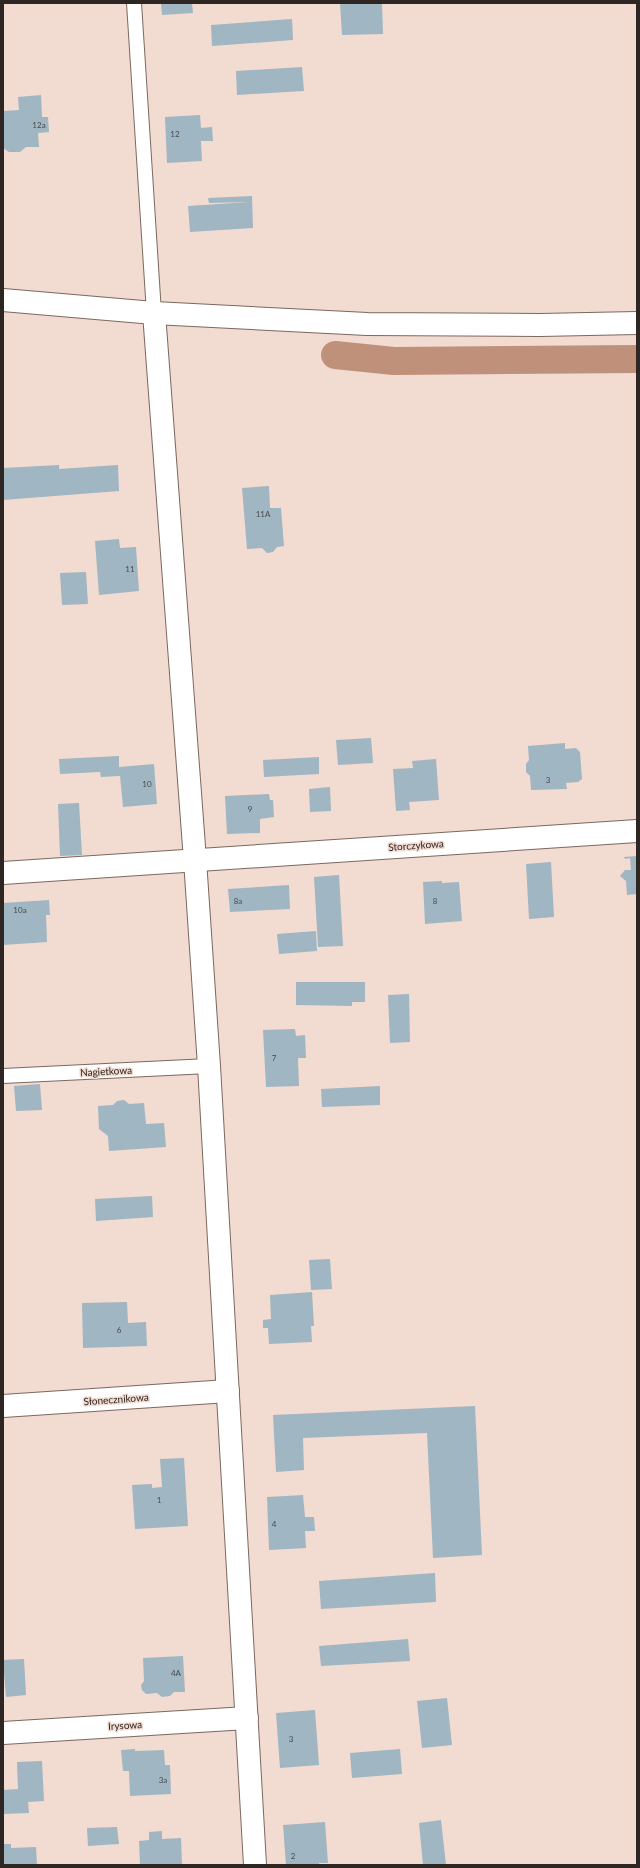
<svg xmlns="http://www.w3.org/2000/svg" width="640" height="1868" viewBox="0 0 640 1868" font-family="Lato,sans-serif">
<rect width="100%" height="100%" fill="#f2dbd0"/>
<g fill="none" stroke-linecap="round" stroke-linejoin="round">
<polyline stroke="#c0917a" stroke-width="28" points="335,355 394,361 637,359"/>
</g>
<g fill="#a0b6c2">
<polygon points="161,3 192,3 193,13 162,15"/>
<polygon points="340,3 382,3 383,34 342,35"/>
<polygon points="292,19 293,40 212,46 211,25"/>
<polygon points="302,67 304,91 237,95 236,71"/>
<polygon points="41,95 42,117 48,117 49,132 38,133 39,147 26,147 20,152 9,152 3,148 3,111 19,110 18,97"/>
<polygon points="200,115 201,128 212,127 213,141 201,141 202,161 167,163 165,117"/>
<polygon points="252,196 253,228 190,232 188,206 249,202 209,203 208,198"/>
<polygon points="59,465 59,469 118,465 119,491 3,500 3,468"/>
<polygon points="269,486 270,508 281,508 284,546 277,547 273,552 267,553 262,548 247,549 242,488"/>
<polygon points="119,539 120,548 136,547 139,591 99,595 95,541"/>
<polygon points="86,572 88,604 62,605 60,573"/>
<polygon points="371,738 373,763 338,765 336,740"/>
<polygon points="565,743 565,749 576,748 580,752 582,779 578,782 566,783 567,789 531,790 530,776 526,772 526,764 529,760 528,746"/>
<polygon points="119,756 119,767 154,764 157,804 123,807 120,776 101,777 100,772 60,774 59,759"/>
<polygon points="319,757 319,774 264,777 263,760"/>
<polygon points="436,759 439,800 409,802 410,810 396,811 393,769 413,768 412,761"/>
<polygon points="330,787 331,811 310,812 309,789"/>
<polygon points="269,794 270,800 273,800 274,817 260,819 260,833 227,834 225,796"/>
<polygon points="79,803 82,855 60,856 58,804"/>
<polygon points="637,856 637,894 627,895 626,881 620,876 625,870 631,870 630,858 625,859 624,857"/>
<polygon points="551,862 554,917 529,919 526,864"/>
<polygon points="339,875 343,946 318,947 314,877"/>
<polygon points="442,881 442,883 459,882 462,921 425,924 423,882"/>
<polygon points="289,885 290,909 230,912 228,889"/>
<polygon points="49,900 50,915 46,915 47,942 3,945 3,903"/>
<polygon points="316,931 317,951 279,954 277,934"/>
<polygon points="296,982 365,982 365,1002 352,1002 352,1006 296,1005"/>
<polygon points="409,994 410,1042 390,1043 388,995"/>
<polygon points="295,1029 296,1036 305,1035 306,1058 298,1058 299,1086 266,1087 263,1030"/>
<polygon points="40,1084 42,1110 16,1111 14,1086"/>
<polygon points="380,1086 380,1105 322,1107 321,1089"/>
<polygon points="124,1100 129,1104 144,1103 146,1124 164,1123 166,1147 109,1151 108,1136 99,1129 98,1106 113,1105 117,1101"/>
<polygon points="152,1196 153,1217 96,1221 95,1199"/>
<polygon points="330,1259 332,1289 311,1290 309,1260"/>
<polygon points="312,1292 314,1326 311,1326 312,1342 269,1344 268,1328 263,1328 263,1320 271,1319 270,1295"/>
<polygon points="127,1302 128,1323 146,1322 147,1346 83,1348 82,1303"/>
<polygon points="475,1406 482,1555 433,1558 427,1433 303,1438 304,1470 276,1472 273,1415"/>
<polygon points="184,1458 188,1526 135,1529 132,1485 152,1484 152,1488 162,1487 160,1459"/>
<polygon points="303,1495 305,1517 314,1517 315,1531 305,1531 306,1548 269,1550 267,1497"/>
<polygon points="435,1573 436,1602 321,1609 319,1581"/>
<polygon points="408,1639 410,1661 321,1666 319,1646"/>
<polygon points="183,1656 185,1692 174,1692 170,1696 162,1697 157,1693 146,1694 142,1690 141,1685 144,1681 143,1658"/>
<polygon points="24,1659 26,1695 6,1697 3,1660"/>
<polygon points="447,1698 452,1745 422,1748 417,1701"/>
<polygon points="315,1710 319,1765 280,1768 276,1713"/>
<polygon points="135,1749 135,1751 164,1750 165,1765 170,1765 171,1794 130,1796 129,1771 123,1771 121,1750"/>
<polygon points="400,1749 402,1774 352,1778 350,1753"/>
<polygon points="42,1761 44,1801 28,1802 29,1813 3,1814 3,1790 18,1789 17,1762"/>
<polygon points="441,1820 446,1865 423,1865 419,1823"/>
<polygon points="325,1822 328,1863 319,1863 319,1865 286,1865 283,1825"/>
<polygon points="117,1827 119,1844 88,1846 87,1828"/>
<polygon points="162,1831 162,1839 181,1838 182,1865 140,1865 139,1841 149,1840 149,1832"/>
<polygon points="3,1844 11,1844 11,1848 36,1847 37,1865 3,1865"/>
</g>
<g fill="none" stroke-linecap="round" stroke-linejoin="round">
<g stroke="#7c685e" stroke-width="16">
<g id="lane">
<polyline points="134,3 154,313"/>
<polyline points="3,1076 209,1066"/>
</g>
</g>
<g stroke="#7c685e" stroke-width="24">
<g id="street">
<polyline points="3,300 154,313 195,860 209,1066 255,1865"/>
<polyline points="154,313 367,324 540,325 637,323"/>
<polyline points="3,873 637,831"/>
<polyline points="3,1406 228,1391"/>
<polyline points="3,1733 247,1718"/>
</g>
</g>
<use href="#lane" stroke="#fff" stroke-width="14"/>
<use href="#street" stroke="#fff" stroke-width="22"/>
</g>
<g text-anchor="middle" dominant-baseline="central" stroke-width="3" stroke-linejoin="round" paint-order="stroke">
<g font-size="8" fill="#4a4a4a">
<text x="39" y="125">12a</text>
<text x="175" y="134">12</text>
<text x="263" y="514">11A</text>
<text x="130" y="569">11</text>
<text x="548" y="780">3</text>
<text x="147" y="784">10</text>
<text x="250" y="809">9</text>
<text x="238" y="901">8a</text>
<text x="435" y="901">8</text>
<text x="20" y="910">10a</text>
<text x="274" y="1058">7</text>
<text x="119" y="1330">6</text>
<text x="159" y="1500">1</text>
<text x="274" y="1524">4</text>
<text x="176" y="1673">4A</text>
<text x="291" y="1739">3</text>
<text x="163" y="1780">3a</text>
<text x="293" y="1856">2</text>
</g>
<g font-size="10" fill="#2e2622" stroke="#f2dbd0">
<text transform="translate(416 845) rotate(-4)">Storczykowa</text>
<text transform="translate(106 1071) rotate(-3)">Nagietkowa</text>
<text transform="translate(116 1399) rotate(-4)">Słonecznikowa</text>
<text transform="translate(125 1725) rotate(-3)">Irysowa</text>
</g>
</g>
<rect width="640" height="1868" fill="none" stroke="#2e2622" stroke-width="8"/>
</svg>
